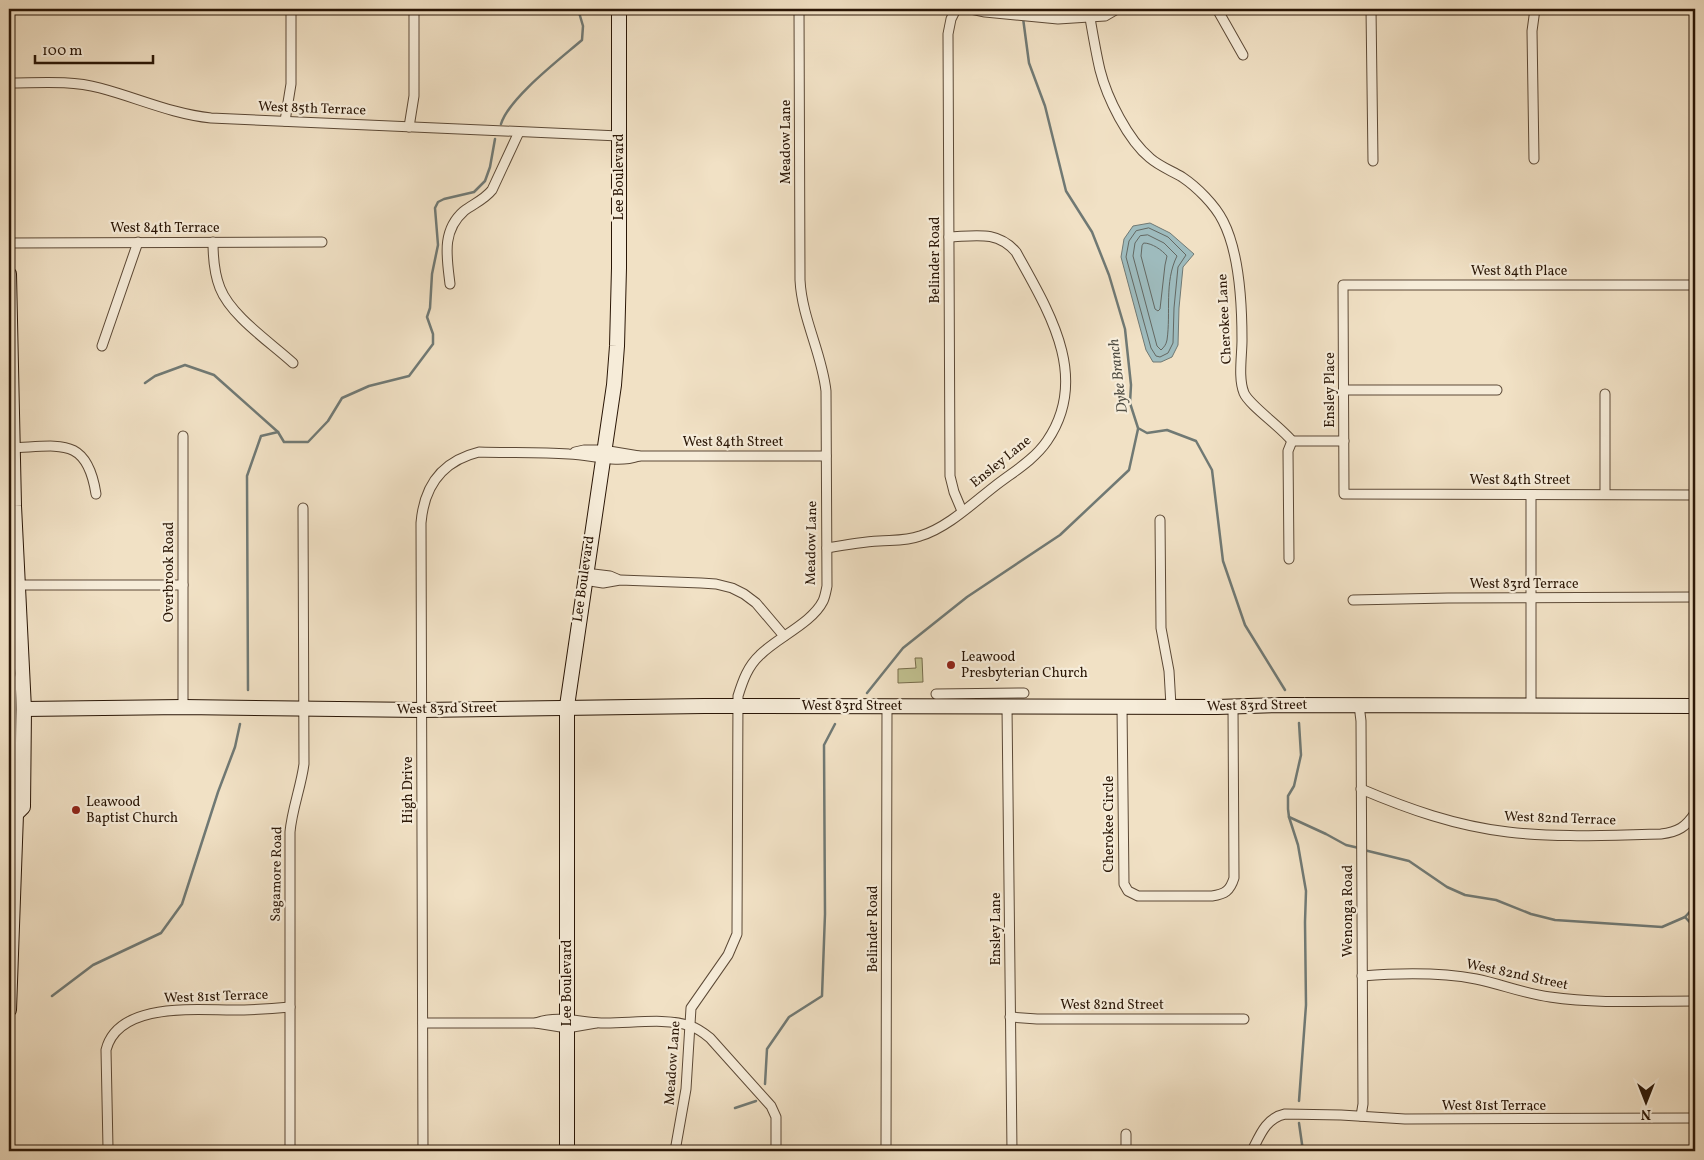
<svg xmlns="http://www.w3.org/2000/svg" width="1704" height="1160" viewBox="0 0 1704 1160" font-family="Vollkorn,serif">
<rect width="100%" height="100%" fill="#f1e1c5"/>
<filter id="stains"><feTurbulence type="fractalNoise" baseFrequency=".004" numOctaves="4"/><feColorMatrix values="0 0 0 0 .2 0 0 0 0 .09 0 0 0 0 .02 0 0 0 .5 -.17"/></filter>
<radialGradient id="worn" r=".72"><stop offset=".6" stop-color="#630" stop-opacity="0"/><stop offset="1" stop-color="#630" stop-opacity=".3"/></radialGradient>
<polygon fill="#c1c190" stroke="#766c4b" points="915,658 922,658 923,682 898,683 898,669 916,668"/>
<polygon fill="#9ebbbd" stroke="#707974" points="1150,223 1170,233 1194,254 1183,267 1179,308 1178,345 1172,357 1161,362 1153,362 1146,350 1121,257 1124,239 1133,226"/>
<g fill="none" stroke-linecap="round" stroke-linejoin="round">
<g stroke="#646862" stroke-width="1">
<polygon points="1149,228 1168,237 1186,255 1178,267 1174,308 1173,343 1168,353 1160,357 1156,356 1151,348 1126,257 1129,241 1136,231"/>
<path d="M1148,235L1164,243L1177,256C1164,282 1171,313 1167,340C1166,345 1164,347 1161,350L1157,346L1133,256L1135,243L1140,236Z"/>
<path d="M1144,243C1152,243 1162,250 1167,256L1165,265L1160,309L1158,311L1155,309L1141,256L1142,246Z"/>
</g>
<g stroke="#707974" stroke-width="2.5">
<polyline points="1023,18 1029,63 1045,106 1066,191 1092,232 1109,275 1125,329 1131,385 1130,403 1138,428 1147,433 1167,430 1196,441 1212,470 1223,561 1245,625 1285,690"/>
<path d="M501,124C509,98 560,59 582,40L583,26L578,9"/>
<polyline points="145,383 155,376 185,365 214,375 278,432"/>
<polyline points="248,690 247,476 261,436 278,432 284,442 308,442 328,421 342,398 369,386 409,376 433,344 433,334 427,317 430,308 432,274 438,245 435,208 438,202 444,199 474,192 485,181 490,167 495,139"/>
<polyline points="867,693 903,648 967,597 1060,535 1129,470 1138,429"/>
<polyline points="1299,723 1301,755 1294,786 1288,796 1288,809 1289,817 1326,834 1346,845 1359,848"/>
<polyline points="1289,817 1298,845 1306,891 1305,922 1306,1005 1299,1101"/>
<polyline points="1364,850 1409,861 1447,887 1465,895 1496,900 1531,914 1555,920 1662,927 1685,917 1695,906"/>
<polyline points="1685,917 1695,928"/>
<polyline points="52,996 93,965 161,933 182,904 218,792 235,747 240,724"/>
<polyline points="765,1084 767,1049 789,1017 822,996 825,914 824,745 835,724"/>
<polyline points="735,1108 756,1101"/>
<polyline points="1299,1123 1303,1151"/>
</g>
<g stroke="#5c4936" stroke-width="11">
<g id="street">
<polyline points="956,9 951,19 948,34 950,476 954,492 962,511"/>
<polyline points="971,9 985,12 1058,19 1105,16 1117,9"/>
<polyline points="1217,9 1243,55"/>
<polyline points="1371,9 1373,161"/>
<path d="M1090,18C1093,35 1096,53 1100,70C1107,98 1128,140 1150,158C1159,166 1172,171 1182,177C1197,187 1215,205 1223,221C1240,254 1242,304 1242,340C1242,356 1238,378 1244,393C1249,405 1281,427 1292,441"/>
<path d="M9,83C39,83 70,80 100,88C138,98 172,114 211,118L619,136"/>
<polyline points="285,121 291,84 291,9"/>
<polyline points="409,127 414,96 414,9"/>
<polyline points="1534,159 1532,31 1535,9"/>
<path d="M213,242C213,258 214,273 220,288C231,316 270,342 293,363"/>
<polyline points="9,243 322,242"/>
<path d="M450,284C447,258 441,231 464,211C473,204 484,200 492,190L519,132"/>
<polyline points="1695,285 1343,285 1344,494 1695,495"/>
<polyline points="102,346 138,242"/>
<polyline points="1344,390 1497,390"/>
<polyline points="183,436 183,707"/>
<polyline points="1292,441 1344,441"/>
<path d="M12,448C60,446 87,436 96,494"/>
<polyline points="575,452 584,450 603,450 639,456 826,456"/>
<polyline points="1605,494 1605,394"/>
<polyline points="1531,495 1531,704"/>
<polyline points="1160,520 1161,628 1169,671 1171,706"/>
<path d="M827,548C844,545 862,542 879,541C893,540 907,541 920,536C947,528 973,503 995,486C1013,472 1034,460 1047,441C1091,377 1048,310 1016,252C997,230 975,236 949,237"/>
<polyline points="1289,559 1288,451 1292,441"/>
<polyline points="585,573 610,576 617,579"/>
<polyline points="584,580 603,583 620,580 701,583 716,584 732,588 744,594 756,603 784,636"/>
<polyline points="9,585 183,585"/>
<polyline points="1353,600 1448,598 1695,597"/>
<polyline points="936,694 1024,693"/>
<polyline points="1359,705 1361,721 1363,1104 1361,1116"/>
<polyline points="1007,707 1012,1151"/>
<path d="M1122,707L1124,884L1128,891L1138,896H1212C1225,894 1230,891 1234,878L1233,706"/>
<path d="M1361,789C1408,809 1456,826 1508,832C1558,838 1610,835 1661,834C1678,832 1686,827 1695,813"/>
<path d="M1362,976C1400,973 1439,972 1476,979C1501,984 1525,994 1550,997C1598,1004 1647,1001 1695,1001"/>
<polyline points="1010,1017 1037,1019 1244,1019"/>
<polyline points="423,1023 536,1023 567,1028 596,1023"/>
<path d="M536,1023C557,1015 579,1022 601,1023C627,1024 666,1017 690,1026C697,1028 704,1033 710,1038L771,1106L776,1117V1151"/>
<path d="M108,1148L106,1050C118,1002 195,1010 232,1010C252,1010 271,1009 290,1007"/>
<path d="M290,1151V832C292,809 301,787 304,764L303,508"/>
<path d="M423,1151L421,523C424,486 442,461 479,452C509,453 539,452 569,454C593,455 616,464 639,456"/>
<path d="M675,1151L686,1089L691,1008L728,955L737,934L738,696C743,680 748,666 760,655C778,637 812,623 823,601C825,597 826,591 827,586L826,391C822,353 802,319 800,280L799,9"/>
<polyline points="886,1151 887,707"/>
<polyline points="1126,1151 1126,1134"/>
<path d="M1252,1151C1260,1135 1266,1118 1285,1114L1341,1115L1405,1119L1695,1118"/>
</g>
</g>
<g stroke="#2a1606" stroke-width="16">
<g id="secondary">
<polyline points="9,274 14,506 24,709 23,807 16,814"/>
<polyline points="9,677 11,807 16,814 9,1010"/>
<polyline points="24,709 183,707 422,710 704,706 1217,707 1281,705 1695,706"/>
<polyline points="567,1151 567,706 614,385 617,346 619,268 619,9"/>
</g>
</g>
<use href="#street" stroke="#f6ecd9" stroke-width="9"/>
<use href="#secondary" stroke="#f6ecd9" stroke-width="14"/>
</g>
<g fill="#8f2418" stroke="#f6ecd9" stroke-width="2">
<circle cx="951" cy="665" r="5"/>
<circle cx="76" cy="810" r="5"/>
</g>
<g text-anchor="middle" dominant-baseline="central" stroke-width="4.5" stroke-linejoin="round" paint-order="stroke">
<g font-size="14" fill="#2a1606" stroke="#f6ecd9">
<text transform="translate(312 109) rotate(2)">West 85th Terrace</text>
<text transform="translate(786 142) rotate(-90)">Meadow Lane</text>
<text transform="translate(619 177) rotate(-90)">Lee Boulevard</text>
<text x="165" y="228">West 84th Terrace</text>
<text transform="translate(935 260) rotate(-90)">Belinder Road</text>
<text x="1519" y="271">West 84th Place</text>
<text transform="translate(1225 319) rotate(-93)">Cherokee Lane</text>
<text transform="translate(1330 390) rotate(-90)">Ensley Place</text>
<text x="733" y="442">West 84th Street</text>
<text transform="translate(1001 462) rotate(-39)">Ensley Lane</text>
<text x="1520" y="480">West 84th Street</text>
<text transform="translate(812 543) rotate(-89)">Meadow Lane</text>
<text transform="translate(169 572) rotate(-90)">Overbrook Road</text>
<text transform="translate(584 579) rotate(-82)">Lee Boulevard</text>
<text x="1524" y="584">West 83rd Terrace</text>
<text x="852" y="706">West 83rd Street</text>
<text transform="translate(1257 706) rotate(-1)">West 83rd Street</text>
<text transform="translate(447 709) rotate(-1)">West 83rd Street</text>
<text transform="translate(408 790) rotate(-90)">High Drive</text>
<text transform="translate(1560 819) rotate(2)">West 82nd Terrace</text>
<text transform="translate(1109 824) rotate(-90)">Cherokee Circle</text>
<text transform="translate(277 874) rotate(-89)">Sagamore Road</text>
<text transform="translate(1348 911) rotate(-90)">Wenonga Road</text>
<text transform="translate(873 929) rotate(-90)">Belinder Road</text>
<text transform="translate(996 929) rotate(-90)">Ensley Lane</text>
<text transform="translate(1517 975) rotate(12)">West 82nd Street</text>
<text transform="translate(567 983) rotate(-90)">Lee Boulevard</text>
<text transform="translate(216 997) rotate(-2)">West 81st Terrace</text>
<text x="1112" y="1005">West 82nd Street</text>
<text transform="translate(673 1063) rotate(-86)">Meadow Lane</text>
<text x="1494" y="1106">West 81st Terrace</text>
</g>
<g font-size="14" fill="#2a1606" stroke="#f6ecd9" text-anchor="start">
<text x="961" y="657">Leawood<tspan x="961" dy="16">Presbyterian Church</tspan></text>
<text x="86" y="802">Leawood<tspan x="86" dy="16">Baptist Church</tspan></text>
</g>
<g font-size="15" font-style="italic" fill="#535046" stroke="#f6ecd9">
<text transform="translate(1119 376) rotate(-97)">Dyke Branch</text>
</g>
</g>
<rect width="1704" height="1160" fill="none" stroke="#f1e1c5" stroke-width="30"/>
<rect x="10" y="10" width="1684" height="1140" fill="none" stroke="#2a1606" stroke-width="2.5"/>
<rect x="15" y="15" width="1674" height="1130" fill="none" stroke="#2a1606"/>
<g transform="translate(1646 1102) rotate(180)" stroke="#f6ecd9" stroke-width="4" paint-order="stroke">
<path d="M0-4L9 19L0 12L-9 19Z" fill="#2a1606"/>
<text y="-8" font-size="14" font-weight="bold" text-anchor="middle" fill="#2a1606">N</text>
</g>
<path d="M35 55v8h118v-8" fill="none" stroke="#2a1606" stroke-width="2.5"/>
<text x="42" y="55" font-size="15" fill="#2a1606" stroke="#f6ecd9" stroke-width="4" paint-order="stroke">100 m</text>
<rect width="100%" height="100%" filter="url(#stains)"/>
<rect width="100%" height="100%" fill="url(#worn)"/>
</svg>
